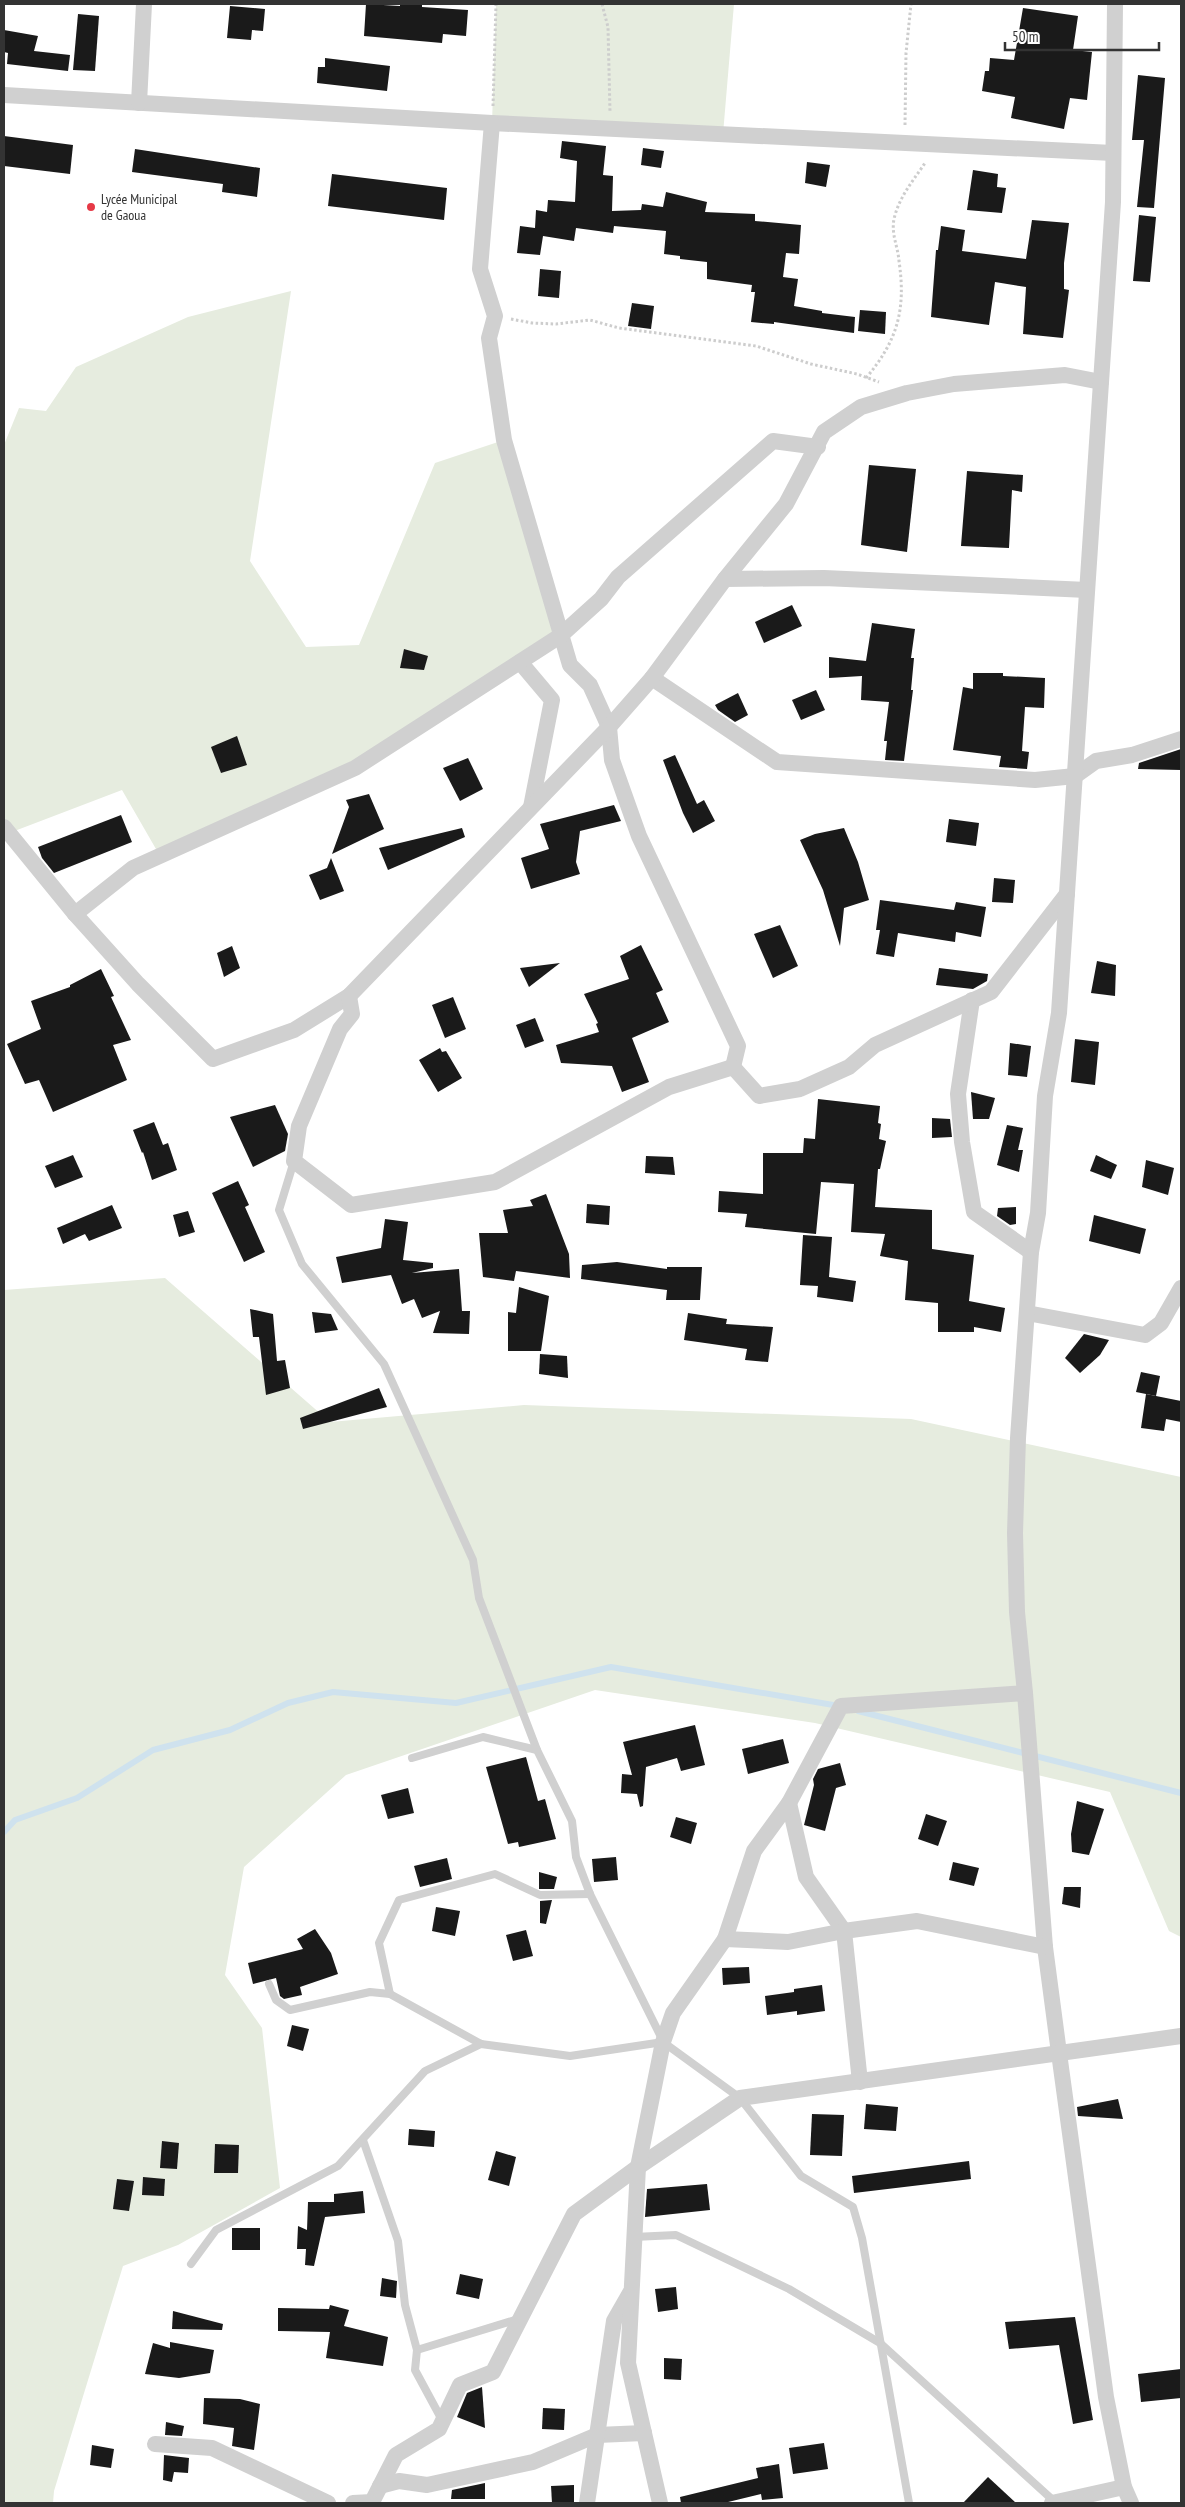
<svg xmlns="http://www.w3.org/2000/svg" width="1185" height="2507" viewBox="0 0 1185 2507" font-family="'PT Sans Narrow',sans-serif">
<rect width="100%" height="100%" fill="#fff"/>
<g fill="#e6ecdf">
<polygon points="496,4 734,4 723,134 492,123"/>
<polygon points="291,291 250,561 306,647 359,645 435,463 504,440 560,636 355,768 160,856 122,790 4,835 4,445 19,408 46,411 76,367 188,317"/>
<polygon points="165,1278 330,1422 524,1405 911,1419 1181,1477 1181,1937 1169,1931 1110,1792 815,1723 595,1690 346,1775 244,1867 225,1975 262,2028 280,2188 178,2245 123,2266 54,2491 53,2503 4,2503 4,1290"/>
</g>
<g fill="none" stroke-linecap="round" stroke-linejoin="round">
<g stroke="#cfe2ee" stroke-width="6">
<polyline points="858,1711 1181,1793"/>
<polyline points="4,1832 15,1820 77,1798 153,1750 230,1730 288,1703 333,1692 456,1703 611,1667 839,1706"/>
</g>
</g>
<g fill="#1a1a1a">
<polygon points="366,4 400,6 400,4 422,4 422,7 468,10 466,36 443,34 442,43 364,36"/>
<polygon points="230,6 265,9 263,31 252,30 251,40 227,38"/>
<polygon points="1023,8 1078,16 1073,50 1092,52 1087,100 1070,98 1064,129 1011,118 1015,97 982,91 985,71 989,71 990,58 1014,60"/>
<polygon points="78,14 99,16 95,71 73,70"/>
<polygon points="4,30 38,36 34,51 70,55 68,71 7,64 8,53 4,52"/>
<polygon points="325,58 390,66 387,91 317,83 318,67 325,67"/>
<polygon points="1138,75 1165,78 1154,208 1137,207 1144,140 1132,140"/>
<polygon points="4,136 73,145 70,174 4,166"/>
<polygon points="562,141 606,146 603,175 613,176 612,211 641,210 642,204 663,207 666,192 707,202 705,212 755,214 755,221 801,225 799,254 786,253 783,277 798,279 794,306 822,311 822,313 855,317 854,333 774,322 774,324 751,322 755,292 751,292 752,285 707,279 707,262 680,259 680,256 664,254 666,231 614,226 613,233 576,228 574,241 543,236 540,255 517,253 520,226 535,228 536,210 547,212 548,200 575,202 577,161 560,158"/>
<polygon points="643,148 664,151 661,168 641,165"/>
<polygon points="135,149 260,168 257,197 222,192 223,184 132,172"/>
<polygon points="807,162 830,165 826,187 805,183"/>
<polygon points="973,170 998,174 997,187 1006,188 1002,213 967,210"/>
<polygon points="332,174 447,188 444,220 328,206"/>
<polygon points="1139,215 1156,217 1150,282 1133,281"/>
<polygon points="1032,220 1069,223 1064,263 1064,289 1069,290 1063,338 1023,334 1026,287 995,282 989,325 931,317 936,250 938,250 941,226 965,230 962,251 1026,259"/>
<polygon points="540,269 561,271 559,298 538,296"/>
<polygon points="632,303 654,306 651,329 628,326"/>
<polygon points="860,310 886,312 885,334 858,331"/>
<polygon points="869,465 916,469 907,552 861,545"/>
<polygon points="967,471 1023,475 1022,492 1012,490 1009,548 961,546"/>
<polygon points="792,605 802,626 764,643 755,622"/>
<polygon points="872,623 915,629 911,658 914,658 911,690 913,690 904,761 885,760 887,741 884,741 889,702 861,700 862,676 829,678 829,657 866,661"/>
<polygon points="404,649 428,656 424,670 400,668"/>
<polygon points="973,673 1003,673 1003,676 1045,678 1044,708 1025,707 1022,751 1029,752 1027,769 999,767 1001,756 953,750 963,687 973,689"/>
<polygon points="816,690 825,710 801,720 792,700"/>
<polygon points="738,693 748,715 735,722 718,710 715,705"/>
<polygon points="237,736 247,765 221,773 211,747"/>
<polygon points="1181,749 1181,770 1138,769 1139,763"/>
<polygon points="675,755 697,804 704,800 715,821 693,833 683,813 663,760"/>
<polygon points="468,758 483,789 460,801 443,768"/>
<polygon points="369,794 384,829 332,854 349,807 346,800"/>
<polygon points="614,805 621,821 580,831 576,862 580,874 531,889 521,858 549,849 540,824"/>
<polygon points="121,815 132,842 54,873 42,858 38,847"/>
<polygon points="949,819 979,823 976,846 946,842"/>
<polygon points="462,828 465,837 388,870 379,848"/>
<polygon points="844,828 858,862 869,900 844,908 840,946 823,890 800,840 815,834"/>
<polygon points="331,858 344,891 320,900 309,875 327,868"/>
<polygon points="994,878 1015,880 1013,903 992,902"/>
<polygon points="880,900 954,910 956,902 986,907 981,937 956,932 955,942 898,933 894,957 876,954 880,930 876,930"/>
<polygon points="780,925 798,966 773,978 754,934"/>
<polygon points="641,945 663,990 656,993 669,1022 632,1038 649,1082 622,1092 612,1066 561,1063 556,1045 599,1032 596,1024 598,1023 584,994 629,979 620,956"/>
<polygon points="232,946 240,968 224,977 217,953"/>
<polygon points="1097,961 1116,965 1115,996 1091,993"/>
<polygon points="560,963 529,987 520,968"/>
<polygon points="939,968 988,974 987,981 973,989 936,985"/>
<polygon points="101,969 114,996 111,997 131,1040 113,1045 127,1080 53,1112 39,1080 25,1084 7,1044 41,1029 31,1001 70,987 70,985"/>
<polygon points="453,997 466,1029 445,1038 432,1005"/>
<polygon points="535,1018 544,1041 525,1048 516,1025"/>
<polygon points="1075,1039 1099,1042 1095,1085 1071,1082"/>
<polygon points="1010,1043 1031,1046 1027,1077 1008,1075"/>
<polygon points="440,1048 442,1052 446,1051 462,1078 438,1092 419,1060"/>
<polygon points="971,1092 995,1098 989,1119 973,1119"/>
<polygon points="818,1099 880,1106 878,1123 881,1124 879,1139 886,1141 880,1169 878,1169 875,1207 932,1210 932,1249 974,1255 969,1301 1005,1308 1001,1332 974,1327 974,1332 938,1332 938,1303 905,1300 908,1261 880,1256 885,1234 851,1232 854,1184 821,1182 816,1234 745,1227 747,1214 718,1212 719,1191 763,1194 763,1153 803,1153 804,1138 815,1139"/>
<polygon points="275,1105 288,1134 285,1151 253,1167 230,1117"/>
<polygon points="932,1118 950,1119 952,1137 932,1138"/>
<polygon points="154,1122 163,1145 168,1143 177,1170 152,1180 143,1152 142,1153 133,1130"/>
<polygon points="1007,1125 1023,1128 1018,1150 1023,1150 1019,1172 997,1165"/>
<polygon points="73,1155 83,1177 55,1188 45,1166"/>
<polygon points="1096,1155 1117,1165 1111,1179 1090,1171"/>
<polygon points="646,1156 673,1157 675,1175 645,1173"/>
<polygon points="1146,1160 1174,1168 1168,1195 1142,1187"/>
<polygon points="238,1181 249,1205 245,1207 265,1252 244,1262 212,1193"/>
<polygon points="546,1194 569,1254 570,1278 516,1271 514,1281 483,1277 479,1233 508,1233 503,1210 533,1206 530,1200"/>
<polygon points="587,1204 610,1206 609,1225 586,1223"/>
<polygon points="112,1205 122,1228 89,1241 85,1234 63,1244 57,1228"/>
<polygon points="1016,1207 1016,1224 1010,1225 997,1216 998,1208"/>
<polygon points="188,1211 195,1232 179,1237 173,1215"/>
<polygon points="1094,1215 1146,1229 1140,1254 1089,1241"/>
<polygon points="385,1219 408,1222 403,1260 433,1263 433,1268 412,1273 459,1269 462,1311 470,1311 469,1334 433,1333 440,1311 422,1318 414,1299 402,1304 391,1275 342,1283 336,1257 381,1248"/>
<polygon points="803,1235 832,1237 829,1277 856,1281 853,1302 817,1297 818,1286 800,1285"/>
<polygon points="617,1262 667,1269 667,1267 702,1267 700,1300 666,1300 667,1290 581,1279 582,1265"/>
<polygon points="519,1287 549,1296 541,1351 508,1351 508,1312 516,1313"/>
<polygon points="250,1309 273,1314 277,1361 285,1360 290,1388 266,1395 259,1337 253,1337"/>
<polygon points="312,1312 331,1314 338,1330 315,1333"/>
<polygon points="688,1313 727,1319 726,1324 773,1327 768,1362 745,1360 747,1349 684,1340"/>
<polygon points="1084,1334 1109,1340 1100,1355 1080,1373 1065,1358"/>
<polygon points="540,1354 567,1356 568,1378 539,1374"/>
<polygon points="1141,1372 1160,1376 1156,1396 1136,1392"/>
<polygon points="379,1388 387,1407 303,1429 300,1418"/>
<polygon points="1146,1394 1181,1401 1181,1422 1166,1419 1164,1431 1141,1428"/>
<polygon points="695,1725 705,1765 681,1771 677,1758 646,1767 643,1806 640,1807 637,1794 621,1793 622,1774 632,1775 623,1742"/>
<polygon points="783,1739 789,1763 748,1774 742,1749"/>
<polygon points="526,1757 538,1801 545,1799 556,1839 519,1847 518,1842 508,1844 486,1767"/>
<polygon points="840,1763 846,1785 836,1788 825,1831 804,1825 814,1785 813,1779 818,1769"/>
<polygon points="408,1788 414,1813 388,1819 381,1795"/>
<polygon points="1077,1801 1104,1809 1089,1855 1072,1852 1071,1834"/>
<polygon points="926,1814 947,1821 938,1846 918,1839"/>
<polygon points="676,1817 697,1823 691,1844 670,1837"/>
<polygon points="616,1857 618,1880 594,1882 592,1859"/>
<polygon points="447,1858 452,1879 420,1887 414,1866"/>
<polygon points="953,1862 979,1868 974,1886 949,1880"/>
<polygon points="539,1872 557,1877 554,1889 539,1889"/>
<polygon points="1064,1887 1081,1887 1080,1908 1062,1904"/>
<polygon points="552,1900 546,1924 540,1923 540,1901"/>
<polygon points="436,1907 460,1911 455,1936 432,1931"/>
<polygon points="315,1929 331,1953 338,1974 300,1987 302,1995 284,1999 280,1996 276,1978 253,1984 248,1963 303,1949 297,1939"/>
<polygon points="526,1930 533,1956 513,1961 506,1935"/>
<polygon points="749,1967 750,1983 723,1985 722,1968"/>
<polygon points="822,1985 825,2011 797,2015 797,2011 767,2015 765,1996 794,1992 794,1989"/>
<polygon points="292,2025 309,2029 303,2051 287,2046"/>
<polygon points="1118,2099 1123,2119 1078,2116 1077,2107"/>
<polygon points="866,2104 898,2107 896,2131 864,2129"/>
<polygon points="812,2114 844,2115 842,2156 810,2155"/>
<polygon points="409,2129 435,2131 434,2147 408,2145"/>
<polygon points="162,2141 179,2143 177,2169 160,2168"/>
<polygon points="215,2144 239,2145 238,2173 214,2173"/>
<polygon points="496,2151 516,2157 509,2186 488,2180"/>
<polygon points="969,2161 971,2179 854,2193 852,2176"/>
<polygon points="143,2177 165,2179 164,2196 142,2195"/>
<polygon points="117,2179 134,2181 129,2211 113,2209"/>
<polygon points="707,2184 710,2210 645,2217 647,2189"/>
<polygon points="363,2191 365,2213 325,2217 314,2266 305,2265 306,2249 297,2249 298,2226 307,2230 308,2202 334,2202 334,2194"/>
<rect x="232" y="2228" width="28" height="22"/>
<polygon points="460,2274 483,2279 479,2299 456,2294"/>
<polygon points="382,2278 397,2281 396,2298 380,2296"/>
<polygon points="676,2287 678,2309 658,2312 655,2289"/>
<polygon points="330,2305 349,2310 344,2326 388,2337 383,2366 326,2358 330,2332 278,2331 278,2308 329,2309"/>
<polygon points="173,2311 223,2324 222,2330 172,2329"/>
<polygon points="1075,2317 1093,2420 1073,2424 1059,2345 1009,2349 1005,2322"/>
<polygon points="170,2342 214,2350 210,2373 179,2378 145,2374 153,2343 170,2348"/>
<polygon points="664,2358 682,2359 681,2380 664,2379"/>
<polygon points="1181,2369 1181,2398 1141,2402 1138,2374"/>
<polygon points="482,2387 485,2428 457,2417 467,2393"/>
<polygon points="204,2398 240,2399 260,2404 254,2450 232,2446 234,2428 203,2424"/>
<polygon points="543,2408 565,2409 564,2430 542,2429"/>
<polygon points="166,2422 184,2426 182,2436 165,2435"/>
<polygon points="824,2443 828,2469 793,2474 789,2448"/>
<polygon points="92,2445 114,2449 111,2468 90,2465"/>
<polygon points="164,2455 189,2458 188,2473 174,2472 172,2482 163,2480"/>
<polygon points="779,2464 783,2498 762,2500 761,2494 724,2503 681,2503 680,2497 758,2478 756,2468"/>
<polygon points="988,2477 1016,2503 963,2503"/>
<polygon points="485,2483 485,2499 451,2499 452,2490"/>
<polygon points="574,2485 574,2503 552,2503 551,2486"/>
</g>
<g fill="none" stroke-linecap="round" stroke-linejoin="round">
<g stroke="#cdcdcd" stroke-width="3" stroke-dasharray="2.5 2.5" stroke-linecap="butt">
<polyline points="602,4 608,27 610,112"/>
<polyline points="493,106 496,4"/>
<polyline points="905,125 906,53 911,4"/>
<polyline points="511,319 532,323 556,324 590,320 619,328 756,346 811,364 857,374 879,382"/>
<path d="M866,378C898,340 906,309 899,261C898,247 891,234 894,219C899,197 913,181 925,163"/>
</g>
<g stroke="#d0d0d0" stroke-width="8">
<polyline points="294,1161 279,1210 302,1264 384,1364 473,1560 479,1598 537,1750"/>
<polyline points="412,1758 483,1737 537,1750 572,1821 576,1857 590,1894 663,2041"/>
<polyline points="590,1894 540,1895 495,1874 399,1900 379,1943 390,1994 481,2044 570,2056 663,2042 740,2098 801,2176 853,2207 862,2238 909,2503"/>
<polyline points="269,1984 276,2000 290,2010 370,1992 390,1994"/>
<polyline points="363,2140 398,2241 405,2305 417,2350"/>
<polyline points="634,2237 676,2235 789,2289 880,2343 1055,2502"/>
<polyline points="191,2264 216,2230 338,2166 425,2071 481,2044"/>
<polyline points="442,2420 415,2370 417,2350 518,2319"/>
</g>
<g stroke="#d0d0d0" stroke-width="16">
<polyline points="4,95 492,123 1113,153"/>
<polyline points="139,103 144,4"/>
<polyline points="492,123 480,269 495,316 489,338 504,440 570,665 590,685 609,727 612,760 639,836 738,1046 733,1067"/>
<polyline points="725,579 824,578 1087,590"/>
<polyline points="520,662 552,700 531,807"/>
<polyline points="652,678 777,762 1035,780 1075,776 1096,761 1132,755 1181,739"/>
<polyline points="4,827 75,914 138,984 213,1059 294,1030 349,996 609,727 652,678 725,579 786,504 824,432 861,407 907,393 954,384 1065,375 1101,382"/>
<polyline points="75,914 133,868 355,768 560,636 601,599 618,577 773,441 818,447"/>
<polyline points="349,996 352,1014 340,1029 299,1126 294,1161 351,1205 495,1182 669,1087 733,1067"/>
<polyline points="972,1000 958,1094 962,1142 974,1212 1031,1252"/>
<polyline points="733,1067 759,1096 800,1089 849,1067 875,1045 991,992 1067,894"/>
<polyline points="1027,1313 1145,1335 1161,1323 1181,1288"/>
<polyline points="1025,1693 1045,1947 1059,2053 1106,2397 1124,2487 1131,2503"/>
<polyline points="789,1803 806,1877 844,1931 860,2082"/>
<polyline points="725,1939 788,1942 844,1931 917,1921 1045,1947"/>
<polyline points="155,2444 212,2448 328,2503"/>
<polyline points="380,2486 399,2481 427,2485 533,2462 597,2435 644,2433"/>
<polyline points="353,2503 372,2502 396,2455 439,2429 460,2385 493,2372 574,2214 638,2167 740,2098 1181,2036"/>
<polyline points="587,2503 614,2321 630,2293"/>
<polyline points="660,2503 628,2363 638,2167 663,2042 673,2013 725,1939 754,1851 789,1803 841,1706 1025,1693 1017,1612 1015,1533 1018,1438 1031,1252 1038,1213 1045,1096 1059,1013 1113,202 1115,4"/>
<polyline points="1052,2503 1124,2487"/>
</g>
</g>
<circle fill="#e63946" stroke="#fff" stroke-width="2" cx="91" cy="207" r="5"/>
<g text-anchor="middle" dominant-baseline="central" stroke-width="5" stroke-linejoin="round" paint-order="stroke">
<g font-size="14" fill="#333" stroke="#fff" text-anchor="start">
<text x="101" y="199">Lycée Municipal<tspan x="101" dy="16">de Gaoua</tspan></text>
</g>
</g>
<rect width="1185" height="2507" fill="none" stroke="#333333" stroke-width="10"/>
<path d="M1005 42v8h154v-8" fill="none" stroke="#333333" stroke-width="2.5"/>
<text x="1012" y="42" font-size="15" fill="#333333" stroke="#ffffff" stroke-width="4" paint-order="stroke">50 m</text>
</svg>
